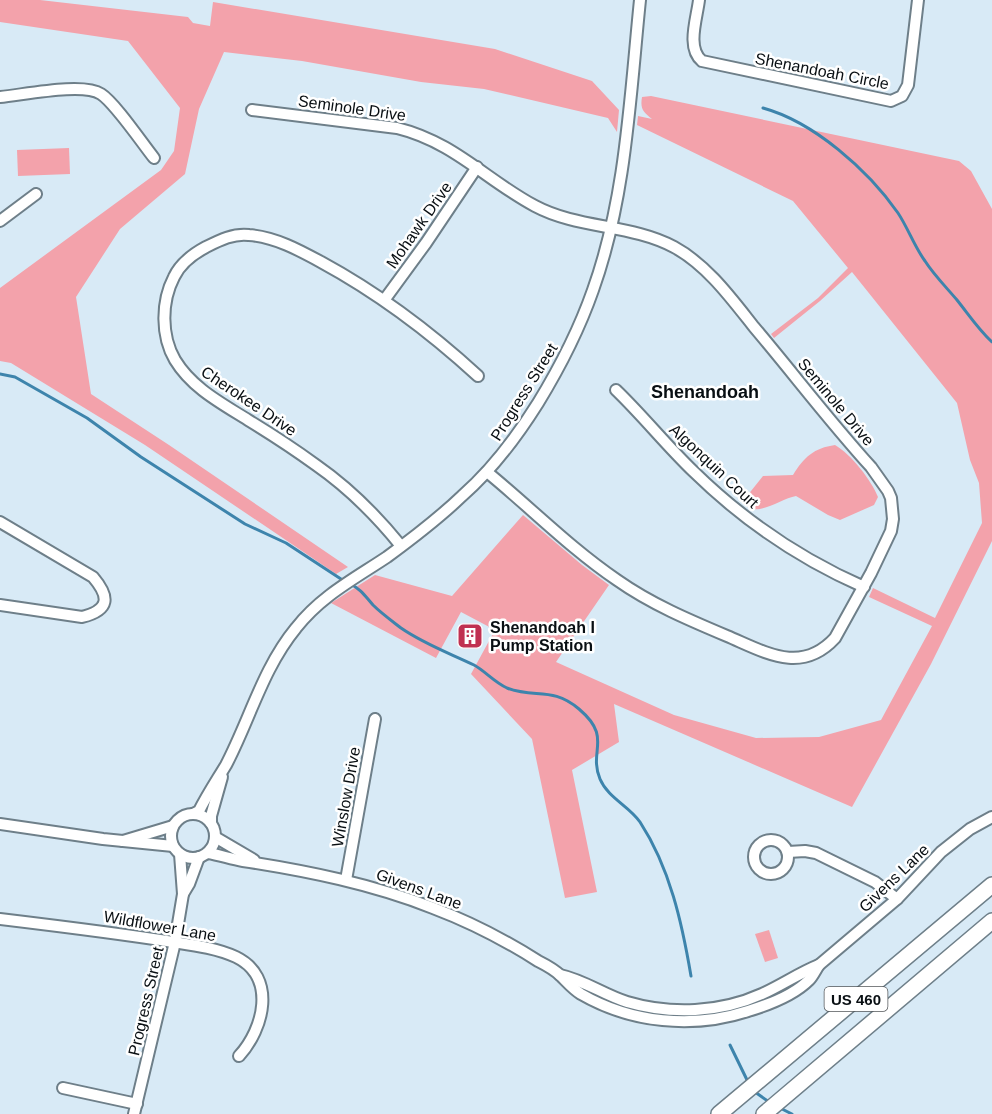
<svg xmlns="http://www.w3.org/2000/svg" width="992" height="1114" viewBox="0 0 992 1114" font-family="Arial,sans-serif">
<rect width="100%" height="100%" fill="#d8eaf6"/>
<g fill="#f3a2ab">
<polygon points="0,0 40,0 188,17 193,23 210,26 213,2 495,49 592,81 619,110 617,132 608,118 484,89 421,82 302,61 224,52 199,109 185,174 120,229 76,297 91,394 169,445 348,567 336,574 145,445 11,363 0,361 0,288 161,170 174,151 180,108 128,41 0,22"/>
<path d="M651,96L959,161L971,171L992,209V541L931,664L852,807L614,704L619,742L572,770L597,892L565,898L532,739L471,674L495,630L461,612L436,658L331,603L375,575L452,596L523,515L582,565L609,585L556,662L674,715L756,738L819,737L881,720L932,626L869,597L873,588L935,618L982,523L979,483L970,460L957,403L852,272L820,301L774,338L771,334L818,298L848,268L793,201L637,125L638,116L652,119C643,112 640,109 642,97Z"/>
<polygon points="69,148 70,174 18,176 17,150"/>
<path d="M835,445C851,454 872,481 878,497L874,505L840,520L828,515L796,496C779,499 753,521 743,501L763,476L793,475C804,457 814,448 835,445Z"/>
<polygon points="769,930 778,958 765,962 755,934"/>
</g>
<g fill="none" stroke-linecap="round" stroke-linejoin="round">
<g stroke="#3d84ac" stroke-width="3">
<path d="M763,108C814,122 868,170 898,213C908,228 914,246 925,261C934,275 946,287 957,300C969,315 978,329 992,342"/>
<polyline points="0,374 15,377 87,418 141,457 245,524 286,543 344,581"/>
<path d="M350,584C361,589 365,596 373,605C381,613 392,621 401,628C424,644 449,653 474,665C485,671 494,682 507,688C535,699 552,686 579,709C613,738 588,750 600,779C608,798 629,806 640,822C670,868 682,923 691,976"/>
<polyline points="730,1045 749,1084"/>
<polyline points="755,1092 769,1102"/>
<polyline points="780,1108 792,1114"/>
</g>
<g stroke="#6e7f89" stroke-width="14">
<g id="minor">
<path d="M699,0C697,18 686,48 702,61L891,101L902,96L908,85L918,0"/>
<path d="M0,97C23,95 83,82 101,94C115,103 142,143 154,158"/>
<path d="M252,110L397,128C454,142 486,180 535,206C578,229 631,224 674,247C707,265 731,298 754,327C793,373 830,422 871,467L888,491L891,498L893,519L891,531L871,573L835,638C801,675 765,652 727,636C689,620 651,604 617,580C570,548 531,508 487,472"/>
<polyline points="0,221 36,194"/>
<polyline points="385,299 426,243 477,167"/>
<path d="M616,390C643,416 666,445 693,471C742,519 800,559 864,587"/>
<path d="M0,522L93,577C110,597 110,610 82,617L0,605"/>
<path d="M401,546C376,515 349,488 316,465C294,449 271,434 248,420C221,403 192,388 175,360C161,336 161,302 174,277C180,264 193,254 206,247C220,240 234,233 249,235C275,237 299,250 321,262C380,294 429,331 478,376"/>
<path d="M193,814L199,811C207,795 217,780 226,765C250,719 263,668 296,628C321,596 354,579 387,557C413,538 439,518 462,496C493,469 516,438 538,403C560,367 579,330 593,290C626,198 630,97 640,0"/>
<circle cx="193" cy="836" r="22"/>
<polyline points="211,823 211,816 222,777"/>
<polyline points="0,824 103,839 173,846"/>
<polyline points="215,837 254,860"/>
<circle cx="771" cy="857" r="17"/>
<polyline points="123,841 173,826"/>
<polyline points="788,852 805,851 816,853 875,882 897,899"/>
<path d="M208,853C220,855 231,859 243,861C308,871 372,884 433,908C470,922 505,940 538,961C546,965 555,970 561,976C568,983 573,989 581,994C631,1023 693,1029 748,1011C768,1005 794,995 809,980C813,976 816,969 819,965L897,899L941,852L970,829L992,817"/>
<polyline points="346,880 375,719"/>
<polyline points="183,894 189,884 199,857"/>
<path d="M0,919C58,926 116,933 173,942C193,945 217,948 236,957C277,977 264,1029 239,1056"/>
<path d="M560,975C584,980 604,995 627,1002C671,1015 720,1013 762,994C782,985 799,973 819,965"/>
<polyline points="63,1088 137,1104"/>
<polyline points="134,1114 175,942 183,894 180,854"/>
</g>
</g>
<g stroke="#6e7f89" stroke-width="18">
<g id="highway">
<polyline points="719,1114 992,885"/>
<polyline points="764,1114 992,921"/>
</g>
</g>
<use href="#minor" stroke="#fff" stroke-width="10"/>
<use href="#highway" stroke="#fff" stroke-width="15"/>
</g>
<defs>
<g id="building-square" transform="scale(1.35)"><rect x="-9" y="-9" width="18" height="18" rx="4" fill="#c03051" stroke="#fff"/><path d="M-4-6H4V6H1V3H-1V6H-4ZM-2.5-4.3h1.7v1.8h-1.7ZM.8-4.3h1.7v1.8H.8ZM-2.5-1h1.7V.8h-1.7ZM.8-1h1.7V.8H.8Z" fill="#fff"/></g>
</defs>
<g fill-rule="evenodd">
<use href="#building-square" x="470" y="636"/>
</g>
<g text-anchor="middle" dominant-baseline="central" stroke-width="5" stroke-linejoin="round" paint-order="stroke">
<rect fill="#fff" stroke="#53575a" stroke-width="1.5" x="824.5" y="987" width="63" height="24" rx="4.5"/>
<g font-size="15" font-weight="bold" fill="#090f13">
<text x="856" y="999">US 460</text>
</g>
<g font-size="16" fill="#090f13" stroke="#fff">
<text transform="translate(822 71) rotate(11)">Shenandoah Circle</text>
<text transform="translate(352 108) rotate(8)">Seminole Drive</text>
<text transform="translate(419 225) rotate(-55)">Mohawk Drive</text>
<text transform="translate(524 392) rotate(-58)">Progress Street</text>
<text transform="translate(249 401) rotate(34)">Cherokee Drive</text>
<text transform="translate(836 402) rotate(50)">Seminole Drive</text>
<text transform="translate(714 466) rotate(43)">Algonquin Court</text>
<text transform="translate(346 797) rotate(-80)">Winslow Drive</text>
<text transform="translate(894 878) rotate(-44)">Givens Lane</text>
<text transform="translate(419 889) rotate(20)">Givens Lane</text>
<text transform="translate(160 926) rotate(10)">Wildflower Lane</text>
<text transform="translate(146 1001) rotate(-77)">Progress Street</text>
</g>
<g font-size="16" font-weight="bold" fill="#090f13" stroke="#fff" text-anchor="start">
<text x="490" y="627">Shenandoah I<tspan x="490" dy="18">Pump Station</tspan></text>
</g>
<g font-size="18" font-weight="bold" fill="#090f13" stroke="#fff">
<text x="705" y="392">Shenandoah</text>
</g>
</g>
</svg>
